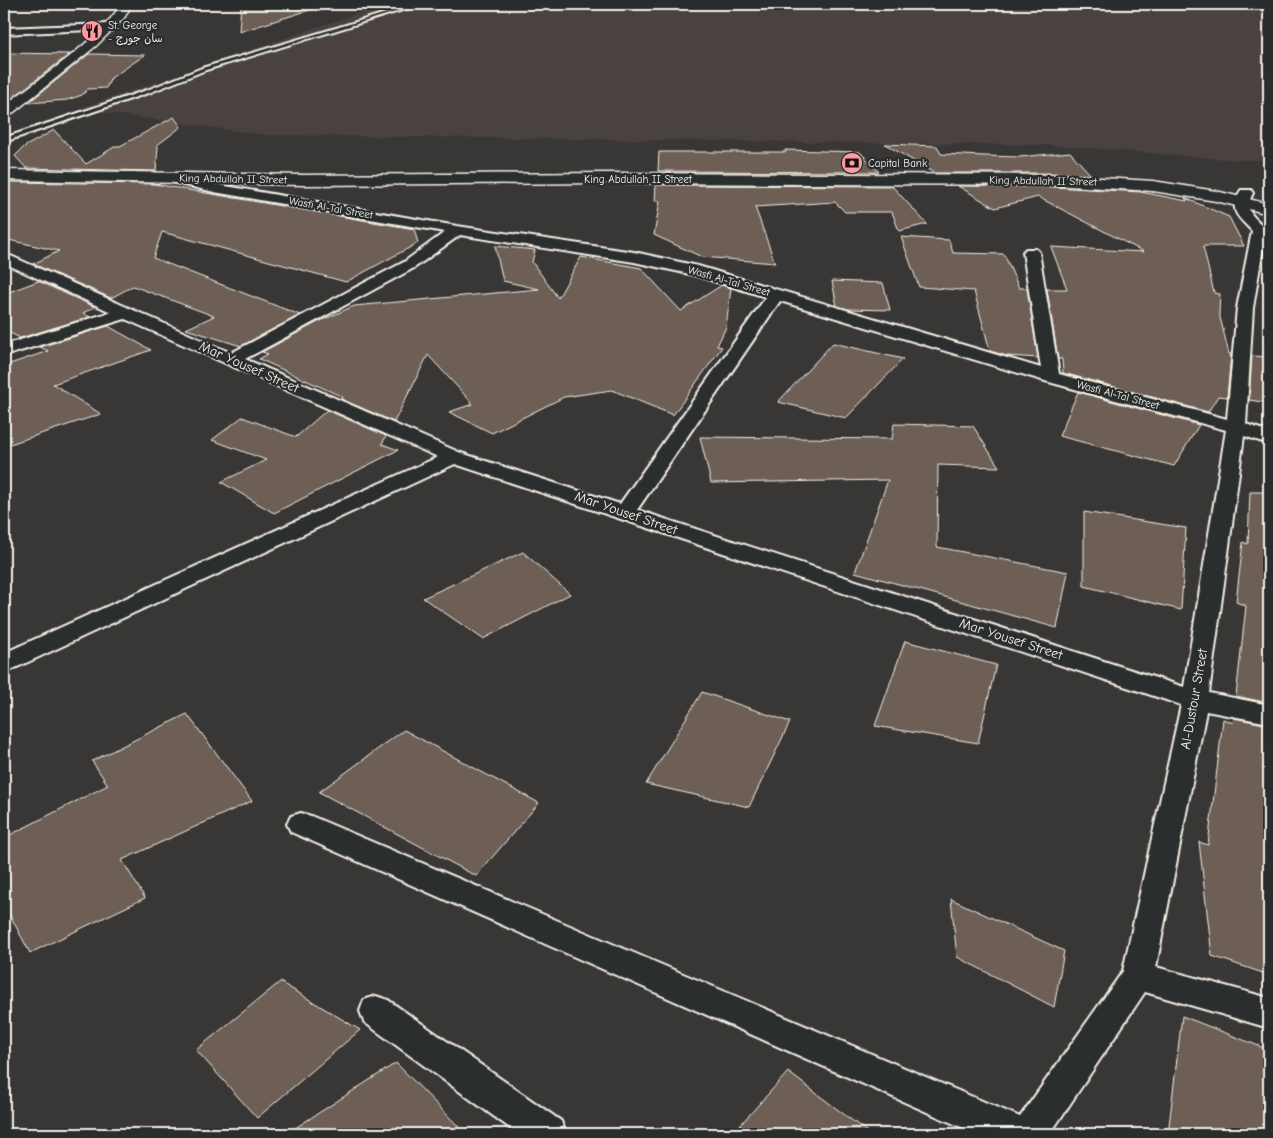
<svg xmlns="http://www.w3.org/2000/svg" width="1273" height="1138" viewBox="0 0 1273 1138" font-family="'Comic Neue','Playpen Sans Arabic',sans-serif">
<rect width="100%" height="100%" fill="#383736"/>
<filter id="ink" filterUnits="userSpaceOnUse"><feTurbulence type="fractalNoise" baseFrequency=".02" numOctaves="2"/><feDisplacementMap in="SourceGraphic" scale="10" xChannelSelector="R" yChannelSelector="G"/><feConvolveMatrix kernelMatrix="1 2 1 2 8 2 1 2 1" color-interpolation-filters="sRGB"/></filter>
<g filter="url(#ink)">
<polygon fill="#484340" points="385,4 1269,4 1269,160 1236,160 1049,145 266,135 78,109"/>
<g fill="#6e5e56" stroke="#f4f1e8">
<polygon points="241,4 312,4 313,9 239,32"/>
<polygon points="4,53 70,54 4,104"/>
<polygon points="89,54 145,55 111,78 106,88 88,89 82,95 67,100 28,103"/>
<polygon points="174,117 181,127 156,146 158,146 156,171 26,168 15,156 24,147 54,130 86,164 116,146 120,146"/>
<polygon points="885,144 937,146 941,154 984,156 1020,157 1070,152 1091,175 1052,173 934,173"/>
<polygon points="785,150 860,152 879,172 658,171 659,152 786,152"/>
<polygon points="4,182 154,184 414,229 418,243 346,282 162,232 153,258 300,315 241,346 186,329 214,316 133,286 111,298 33,264 59,251 4,239"/>
<polygon points="656,185 892,186 927,224 899,231 892,212 845,212 835,202 755,207 775,263 702,257 654,235 660,201 655,201"/>
<polygon points="958,186 1052,187 1141,192 1187,201 1185,198 1229,217 1244,246 1203,246 1214,293 1220,294 1219,313 1229,354 1231,354 1227,397 1218,396 1208,412 1063,373 1062,359 1058,359 1047,289 1067,289 1051,247 1144,252 1038,197 995,208"/>
<polygon points="901,237 949,240 953,253 1004,254 1019,288 1027,288 1038,358 1007,356 990,351 974,291 919,287"/>
<polygon points="495,246 535,250 532,262 558,298 581,257 641,268 681,311 722,285 731,288 726,327 717,346 722,347 673,415 612,390 564,397 492,433 449,412 473,404 428,355 394,422 341,399 343,397 259,359 268,354 262,352 318,322 354,306 539,289 503,281"/>
<polygon points="38,281 95,307 83,313 90,317 20,338 4,330 4,294"/>
<polygon points="832,281 883,283 890,310 848,309 837,306"/>
<polygon points="108,326 151,350 53,384 101,414 4,446 4,366 48,351 40,347"/>
<polygon points="833,343 903,359 846,418 778,402"/>
<polygon points="1252,356 1269,357 1269,403 1249,400"/>
<polygon points="1078,392 1199,425 1174,466 1059,436"/>
<polygon points="327,410 386,436 382,444 398,450 274,513 221,482 266,460 212,440 242,417 296,437"/>
<polygon points="894,424 973,426 999,467 938,465 937,547 1068,572 1057,628 855,572 888,480 711,483 700,437 892,439"/>
<polygon points="1250,492 1269,492 1269,703 1236,696 1246,606 1236,602 1243,542 1248,544"/>
<polygon points="1084,512 1186,528 1181,610 1084,586"/>
<polygon points="523,552 570,594 483,639 423,598"/>
<polygon points="905,641 996,665 978,743 875,726"/>
<polygon points="702,692 790,722 749,807 646,784"/>
<polygon points="187,714 252,801 122,860 145,898 30,953 4,904 4,838 108,785 92,761"/>
<polygon points="1234,718 1269,725 1269,975 1212,956 1199,842 1208,845 1223,719 1233,723"/>
<polygon points="404,730 539,803 476,876 319,792"/>
<polygon points="951,899 1064,951 1054,1007 957,957"/>
<polygon points="280,982 360,1030 257,1118 196,1050"/>
<polygon points="1182,1016 1269,1050 1269,1134 1168,1134"/>
<polygon points="396,1063 466,1134 286,1134"/>
<polygon points="788,1072 870,1134 732,1134"/>
</g>
<g fill="none" stroke-linecap="round" stroke-linejoin="round">
<g stroke="#f4f1e8" stroke-width="4">
<polygon id="service" points="416,4 422,4 206,70 151,92 4,142 4,138 147,90 202,68"/>
</g>
<g stroke="#f4f1e8" stroke-width="4">
<g id="minor">
<polygon points="108,24 113,27 111,29 4,34 4,28"/>
<path d="M176,175L214,184L457,226L634,252L698,266L1041,368L1023,252L1026,249H1036L1039,252L1059,374L1227,419L1237,308L1252,231C1237,216 1228,210 1241,190H1251L1253,193C1242,214 1255,215 1266,230L1253,308L1246,424L1269,432V444L1244,436L1209,693L1269,705V723L1206,711L1156,967L1269,998V1028L1145,992L1050,1134H977L291,832L287,824L291,816L301,813L311,816L1020,1117L1123,971L1181,705L455,464L13,669L4,671V653L438,457L125,319L4,356V345L111,312L4,263V253L231,353L404,262L445,232L214,192L171,182L169,179ZM460,235L634,262L694,275L766,297L620,504L461,453L245,359L414,268ZM780,301L1045,381L1226,430L1184,687L637,510Z"/>
<polygon points="376,996 388,1000 561,1121 566,1134 518,1134 364,1022 360,1011 364,1000"/>
</g>
</g>
<g stroke="#f4f1e8" stroke-width="3">
<g id="secondary">
<path d="M121,4H132L124,18L96,46L9,116L4,117V106C35,82 103,37 121,4Z"/>
<polygon points="4,170 303,175 609,173 1052,175 1153,181 1216,191 1269,204 1269,214 1216,201 1153,191 1052,185 609,183 303,185 4,180"/>
</g>
</g>
<use href="#service" fill="#2a2d2e" fill-rule="evenodd"/>
<use href="#minor" fill="#2a2d2e" fill-rule="evenodd"/>
<use href="#secondary" fill="#2a2d2e" fill-rule="evenodd"/>
</g>
</g>
<defs>
<g id="restaurant-disc" transform="scale(1.125)"><circle r="9.5" fill="#ff9aa2" stroke="#2a2d2e"/><path d="M-5-6h1v4h1v-4h1v4h1v-4h1v5L-1.5 .5V6h-2V.5L-5-1ZM5-6V6H3V1.5H1.5Q1.5-4 5-6Z" fill="#111"/></g>
<g id="bank-disc" transform="scale(1.125)"><circle r="9.5" fill="#ff9aa2" stroke="#2a2d2e"/><path d="M-6-4H6V4H-6ZM0-2.3a2.3 2.3 0 1 0 0 4.6a2.3 2.3 0 1 0 0-4.6Z" fill="#111"/></g>
</defs>
<g fill-rule="evenodd">
<use href="#restaurant-disc" x="92" y="31"/>
<use href="#bank-disc" x="852" y="163"/>
</g>
<g text-anchor="middle" dominant-baseline="central" stroke-width="4.5" stroke-linejoin="round" paint-order="stroke">
<g font-size="11" fill="#f4f1e8" stroke="#2a2d2e" text-anchor="start">
<text x="108" y="25">St. George<tspan x="108" dy="13">- سان جورج</tspan></text>
<text x="868" y="163">Capital Bank</text>
</g>
<g font-size="11" fill="#f4f1e8" stroke="#2a2d2e">
<text transform="translate(233 179) rotate(1)">King Abdullah II Street</text>
<text x="638" y="179">King Abdullah II Street</text>
<text transform="translate(1043 181) rotate(1)">King Abdullah II Street</text>
<text transform="translate(331 208) rotate(10)">Wasfi Al-Tal Street</text>
<text transform="translate(729 281) rotate(16)">Wasfi Al-Tal Street</text>
<text transform="translate(1118 395) rotate(15)">Wasfi Al-Tal Street</text>
</g>
<g font-size="14" fill="#f4f1e8" stroke="#2a2d2e">
<text transform="translate(249 367) rotate(24)">Mar Yousef Street</text>
<text transform="translate(626 513) rotate(19)">Mar Yousef Street</text>
<text transform="translate(1011 639) rotate(18)">Mar Yousef Street</text>
<text transform="translate(1194 699) rotate(-80)">Al-Dustour Street</text>
</g>
</g>
<rect width="1273" height="1138" fill="none" stroke="#2a2d2e" stroke-width="20"/>
<rect x="10" y="10" width="1253" height="1118" fill="none" stroke="#f4f1e8" stroke-width="2" filter="url(#ink)"/>
</svg>
